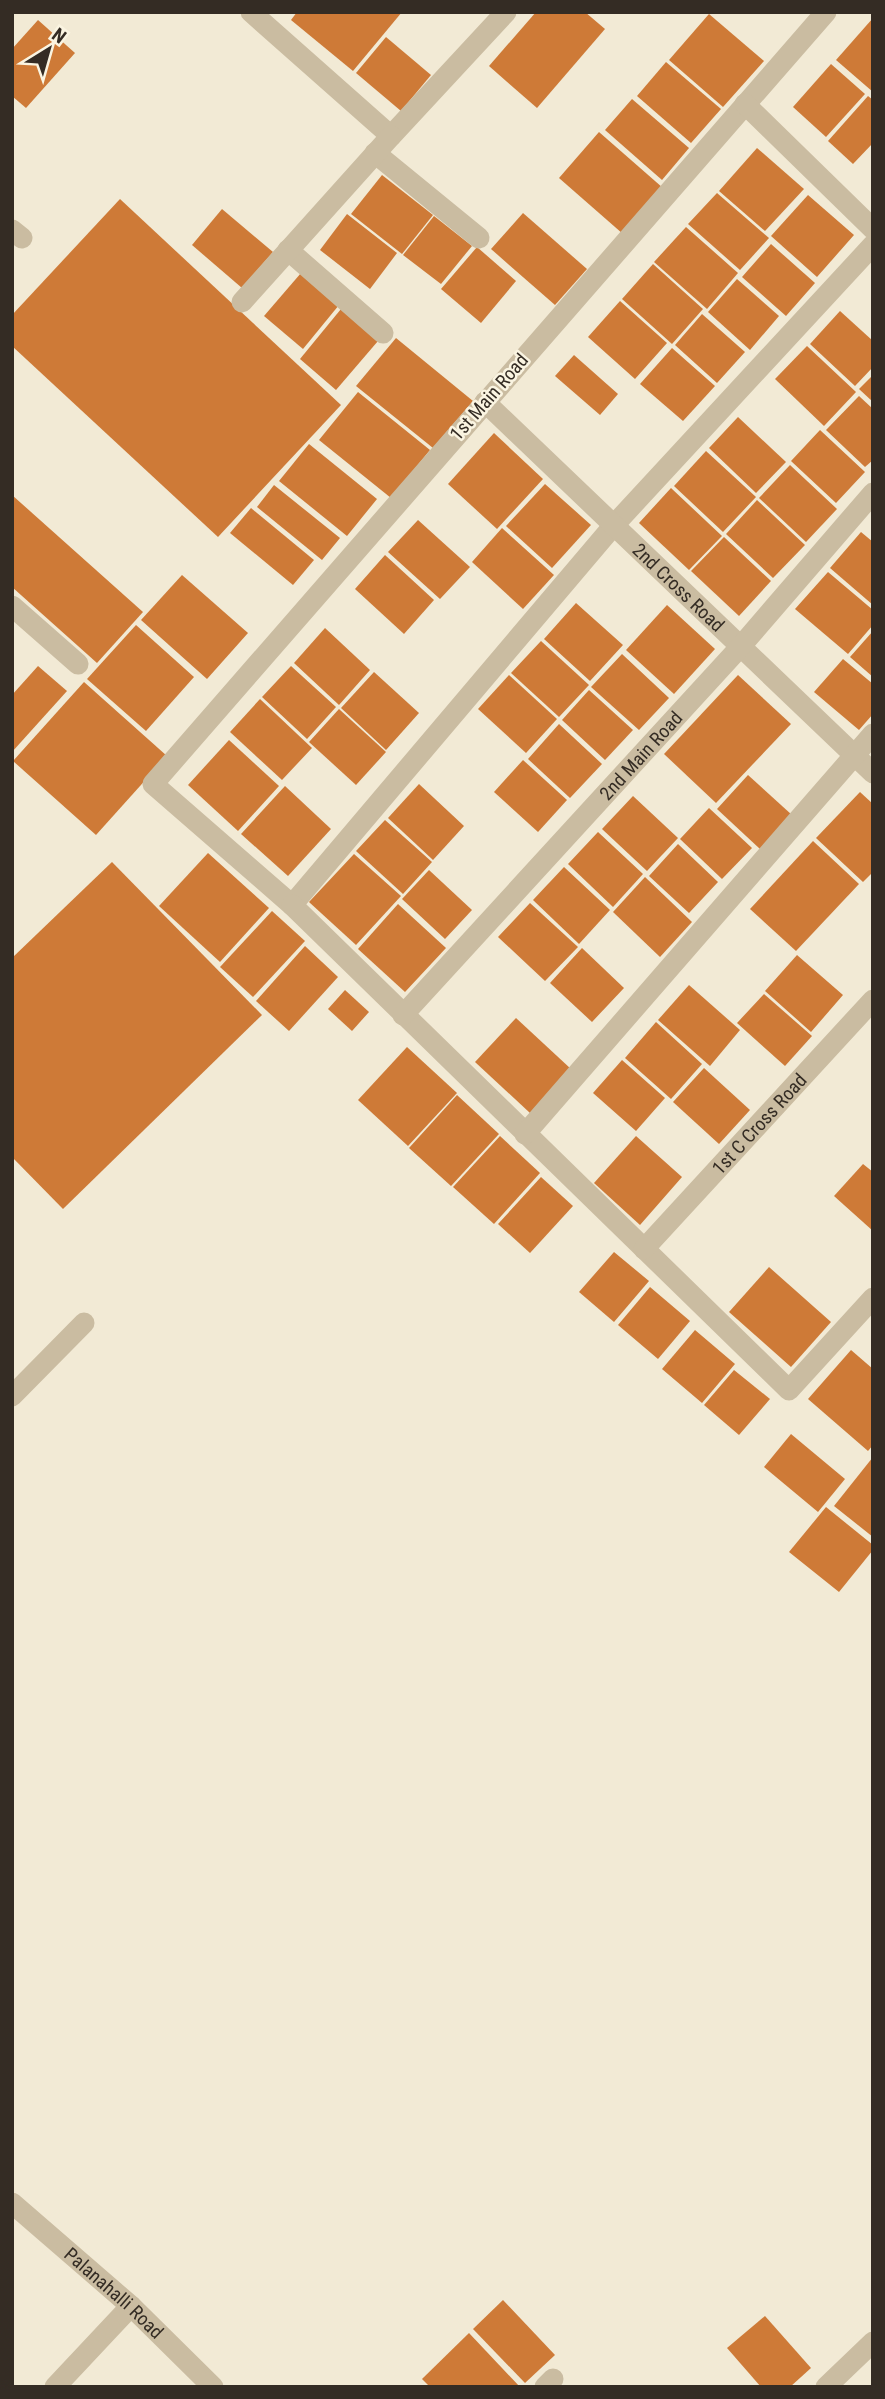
<svg xmlns="http://www.w3.org/2000/svg" width="885" height="2399" viewBox="0 0 885 2399" font-family="'Roboto Condensed',sans-serif">
<rect width="100%" height="100%" fill="#f2ead5"/>
<g fill="#ce7a37">
<polygon points="297,12 402,12 353,71 291,20"/>
<polygon points="536,12 585,12 605,29 537,108 489,66"/>
<polygon points="709,14 764,61 723,107 669,60"/>
<polygon points="873,18 873,92 836,60"/>
<polygon points="38,20 75,53 26,108 12,96 12,49"/>
<polygon points="386,37 431,75 401,111 356,73"/>
<polygon points="666,62 721,109 691,143 637,96"/>
<polygon points="831,64 865,94 826,137 793,107"/>
<polygon points="868,96 873,100 873,143 853,164 828,141"/>
<polygon points="632,99 689,148 662,180 605,130"/>
<polygon points="599,132 663,188 623,234 559,178"/>
<polygon points="757,148 804,189 765,231 719,191"/>
<polygon points="382,175 433,215 402,254 351,214"/>
<polygon points="717,193 769,238 740,270 688,224"/>
<polygon points="808,195 854,235 817,277 771,236"/>
<polygon points="120,199 341,405 218,537 12,346 12,315"/>
<polygon points="222,209 273,252 242,288 192,245"/>
<polygon points="523,213 587,269 555,305 491,249"/>
<polygon points="347,214 397,253 370,289 320,250"/>
<polygon points="434,216 472,246 441,284 403,255"/>
<polygon points="686,227 738,273 707,309 654,262"/>
<polygon points="771,244 815,283 786,316 742,277"/>
<polygon points="477,247 516,281 481,323 441,289"/>
<polygon points="653,264 703,309 672,344 622,299"/>
<polygon points="301,273 339,305 303,349 264,316"/>
<polygon points="737,279 779,316 750,350 708,312"/>
<polygon points="620,301 667,343 635,379 588,337"/>
<polygon points="341,309 378,341 336,390 300,359"/>
<polygon points="840,311 873,341 873,367 855,386 810,344"/>
<polygon points="702,314 745,352 717,383 675,345"/>
<polygon points="396,338 473,401 433,448 356,386"/>
<polygon points="807,346 856,392 824,426 775,379"/>
<polygon points="672,348 715,386 683,421 640,384"/>
<polygon points="574,355 618,394 600,415 555,376"/>
<polygon points="873,375 873,402 859,389"/>
<polygon points="358,392 430,450 391,498 319,440"/>
<polygon points="859,396 873,409 873,460 865,467 826,430"/>
<polygon points="738,417 786,462 756,493 709,448"/>
<polygon points="820,430 865,472 836,503 791,461"/>
<polygon points="494,433 543,479 497,529 448,484"/>
<polygon points="309,444 377,499 347,536 279,481"/>
<polygon points="706,451 756,497 723,532 674,486"/>
<polygon points="790,465 837,509 806,542 759,498"/>
<polygon points="545,484 591,525 552,568 506,526"/>
<polygon points="274,485 340,538 322,560 257,507"/>
<polygon points="671,488 722,536 689,570 639,523"/>
<polygon points="12,495 143,612 97,663 12,587"/>
<polygon points="757,500 805,545 773,578 726,534"/>
<polygon points="251,508 314,560 293,585 230,533"/>
<polygon points="418,520 470,567 440,599 388,552"/>
<polygon points="502,528 554,575 523,609 472,562"/>
<polygon points="861,532 873,542 873,605 830,568"/>
<polygon points="724,537 771,581 739,616 691,571"/>
<polygon points="385,555 434,600 404,634 355,589"/>
<polygon points="828,572 873,610 873,625 848,654 795,609"/>
<polygon points="182,575 248,633 207,679 141,620"/>
<polygon points="576,603 623,645 590,681 544,639"/>
<polygon points="667,605 715,649 674,694 626,650"/>
<polygon points="136,625 194,677 146,731 87,679"/>
<polygon points="325,628 370,670 339,705 294,663"/>
<polygon points="873,631 873,677 850,657"/>
<polygon points="541,641 589,685 559,717 511,673"/>
<polygon points="622,654 669,698 639,730 591,687"/>
<polygon points="843,659 873,684 873,714 859,730 814,692"/>
<polygon points="38,666 67,691 12,752 12,695"/>
<polygon points="291,666 336,707 307,739 262,697"/>
<polygon points="374,672 419,713 386,750 341,708"/>
<polygon points="509,675 557,719 526,753 478,709"/>
<polygon points="738,675 791,724 716,803 664,754"/>
<polygon points="84,682 167,756 96,835 13,761"/>
<polygon points="589,690 633,730 605,760 562,720"/>
<polygon points="260,699 312,748 282,780 230,732"/>
<polygon points="339,709 386,752 356,785 309,742"/>
<polygon points="559,724 602,764 570,798 528,759"/>
<polygon points="229,740 279,786 238,831 188,785"/>
<polygon points="523,760 567,800 538,832 494,792"/>
<polygon points="748,775 792,815 760,849 717,809"/>
<polygon points="419,784 464,826 433,860 388,818"/>
<polygon points="285,786 331,829 288,876 241,834"/>
<polygon points="860,792 873,804 873,872 863,882 816,838"/>
<polygon points="633,796 678,838 647,871 602,829"/>
<polygon points="709,808 752,848 722,879 680,839"/>
<polygon points="385,820 432,862 403,894 356,851"/>
<polygon points="598,832 643,874 613,907 568,864"/>
<polygon points="813,841 859,884 796,951 750,909"/>
<polygon points="678,844 718,882 689,913 649,876"/>
<polygon points="208,853 269,908 220,962 159,906"/>
<polygon points="354,854 401,896 356,945 309,902"/>
<polygon points="112,862 262,1015 63,1209 12,1157 12,958"/>
<polygon points="564,867 610,910 579,944 533,900"/>
<polygon points="429,870 472,910 445,939 402,899"/>
<polygon points="645,877 692,922 660,957 613,912"/>
<polygon points="530,903 578,947 545,981 498,937"/>
<polygon points="398,904 446,948 405,992 358,949"/>
<polygon points="272,911 305,941 253,997 220,967"/>
<polygon points="305,946 338,977 289,1031 256,1001"/>
<polygon points="582,948 624,988 592,1022 550,983"/>
<polygon points="797,955 843,995 811,1032 765,991"/>
<polygon points="689,985 740,1030 710,1066 658,1020"/>
<polygon points="345,990 369,1012 352,1031 328,1009"/>
<polygon points="764,994 812,1036 785,1066 737,1023"/>
<polygon points="516,1018 571,1069 530,1113 475,1062"/>
<polygon points="656,1022 702,1064 671,1099 625,1058"/>
<polygon points="407,1047 457,1093 408,1146 358,1100"/>
<polygon points="622,1060 665,1098 636,1131 593,1093"/>
<polygon points="704,1068 750,1110 719,1144 673,1102"/>
<polygon points="457,1095 499,1134 451,1186 409,1148"/>
<polygon points="500,1136 540,1173 494,1224 453,1187"/>
<polygon points="636,1136 682,1177 640,1225 594,1183"/>
<polygon points="863,1164 873,1172 873,1231 834,1196"/>
<polygon points="541,1177 573,1206 530,1253 498,1224"/>
<polygon points="614,1252 649,1281 614,1322 579,1292"/>
<polygon points="769,1267 831,1322 791,1367 729,1312"/>
<polygon points="650,1287 690,1321 658,1359 618,1325"/>
<polygon points="695,1330 735,1364 702,1403 662,1369"/>
<polygon points="851,1350 873,1369 873,1445 868,1451 808,1399"/>
<polygon points="734,1370 770,1399 739,1435 704,1405"/>
<polygon points="791,1434 845,1479 818,1512 764,1467"/>
<polygon points="873,1457 873,1537 834,1506"/>
<polygon points="826,1507 873,1545 873,1550 839,1592 789,1552"/>
<polygon points="503,2300 555,2355 525,2383 473,2329"/>
<polygon points="765,2316 811,2368 790,2387 761,2387 727,2348"/>
<polygon points="469,2333 520,2387 430,2387 422,2379"/>
</g>
<g fill="none" stroke-linecap="round" stroke-linejoin="round">
<g stroke="#cabca1" stroke-width="21">
<polyline points="251,12 391,136 506,12"/>
<polyline points="826,12 153,784 292,905 614,525 873,245"/>
<polyline points="745,104 873,229"/>
<polyline points="375,153 479,238"/>
<polyline points="12,230 22,238"/>
<polyline points="288,250 383,333"/>
<polyline points="242,302 391,136"/>
<path id="s1" d="M485,402L873,773"/>
<polyline points="12,606 78,664"/>
<polyline points="292,905 789,1390 873,1298"/>
<path id="s2" d="M403,1015L741,646L873,493"/>
<polyline points="525,1134 873,734"/>
<path id="s3" d="M644,1249L873,1000"/>
<polyline points="12,1396 84,1323"/>
<path id="s4" d="M12,2203L131,2306L213,2387"/>
<polyline points="55,2387 131,2306"/>
<polyline points="545,2387 553,2379"/>
<polyline points="826,2387 873,2342"/>
</g>
</g>
<g text-anchor="middle" dominant-baseline="central" stroke-width="5" stroke-linejoin="round" paint-order="stroke">
<g font-size="19" fill="#342c24" stroke="#faf4e1">
<text transform="translate(489 397) rotate(-49)">1st Main Road</text>
<text stroke="none"><textPath href="#s1" startOffset="268">2nd Cross Road</textPath></text>
<text stroke="none"><textPath href="#s2" startOffset="352">2nd Main Road</textPath></text>
<text stroke="none"><textPath href="#s3" startOffset="170">1st C Cross Road</textPath></text>
<text stroke="none"><textPath href="#s4" startOffset="136">Palanahalli Road</textPath></text>
</g>
</g>
<rect width="885" height="2399" fill="none" stroke="#342c24" stroke-width="28"/>
<g transform="translate(49 49) rotate(37)" stroke="#faf4e1" stroke-width="5" paint-order="stroke">
<path d="M0-5L12 26L0 18L-12 26Z" fill="#342c24"/>
<text y="-10" font-size="19" font-weight="bold" text-anchor="middle" fill="#342c24">N</text>
</g>
</svg>
